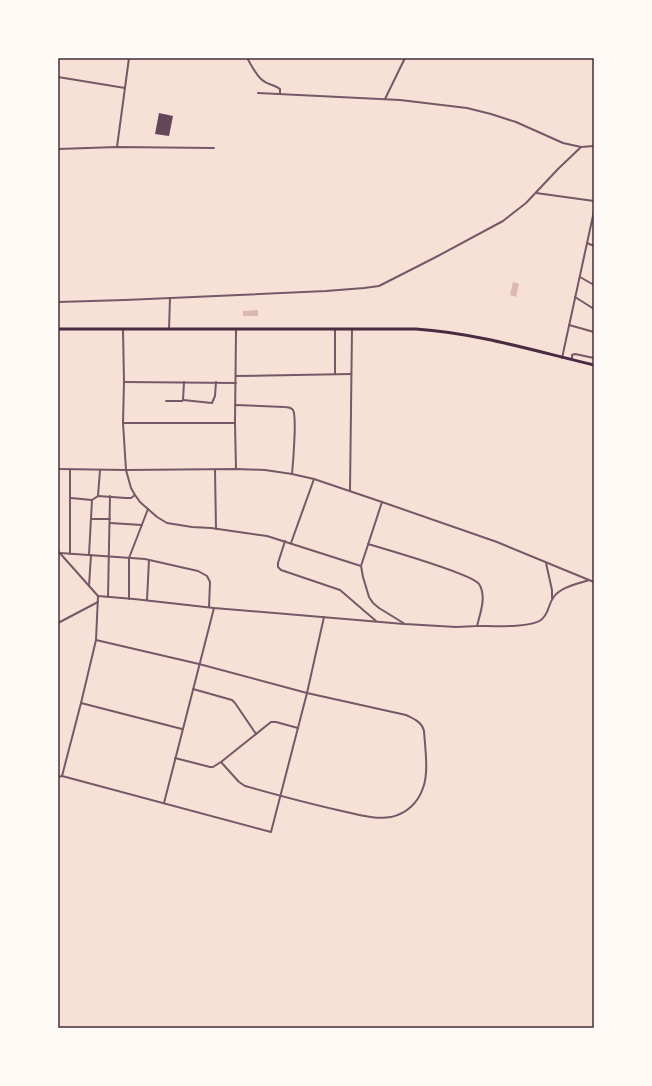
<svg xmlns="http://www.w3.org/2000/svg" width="652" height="1086" viewBox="0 0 652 1086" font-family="'Exo 2',sans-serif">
<rect width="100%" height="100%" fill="#f7e1d7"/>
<g fill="#dcb8b0">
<polygon points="513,282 519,284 516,297 510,295"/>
<polygon points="258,310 258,316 243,316 243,311"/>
</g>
<polygon fill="#644757" points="159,113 173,116 169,136 155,134"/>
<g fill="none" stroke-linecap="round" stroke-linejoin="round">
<g stroke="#755966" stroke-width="2">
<path d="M247,58C252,66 257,78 265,82C270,85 275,85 280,89V94"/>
<polyline points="58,77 125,88"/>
<polyline points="258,93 400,100 467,108 491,114 516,122 563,143 581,147 594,146"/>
<polyline points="385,99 405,58"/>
<polyline points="117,147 129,58"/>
<polyline points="58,149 117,147 214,148"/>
<polyline points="536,193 594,201"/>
<polyline points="587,243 594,246"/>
<polyline points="580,277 594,285"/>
<polyline points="575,297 594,309"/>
<polyline points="58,302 125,300 326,291 364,288 379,286 436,257 503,221 526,203 558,169 581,147"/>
<polyline points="569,325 594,332"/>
<polyline points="169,329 170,298"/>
<polyline points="562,358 594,211"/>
<polyline points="572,359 572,355 575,354 594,358"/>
<polyline points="335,374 335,329"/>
<polyline points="236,376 351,374"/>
<polyline points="124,382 236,383"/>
<polyline points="183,400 212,403 215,396 216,382"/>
<polyline points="166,401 182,401 183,400 184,382"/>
<path d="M235,405L284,407C287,407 291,407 293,410C297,416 293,464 292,474"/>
<polyline points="123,423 235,423"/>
<polyline points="58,469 126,470 123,423 124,382 123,330"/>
<polyline points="236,469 235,423 236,330"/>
<polyline points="215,470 216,529"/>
<polyline points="350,491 352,329"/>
<polyline points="98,496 100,470"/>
<polyline points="71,498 92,500 98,496 126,498 131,498 135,495"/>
<polyline points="91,519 110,519"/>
<polyline points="110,523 142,525"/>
<polyline points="285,541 278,563 278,567 281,570 340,590 376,621"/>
<polyline points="291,543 314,479"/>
<path d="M368,544C385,549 472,574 479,584C487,596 480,614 477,626L456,627L405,624L379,608L373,603L369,597L363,577L361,566L267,536L211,528L192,527L167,523L157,517L140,502L135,495L131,488L126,470L236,469L265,470L292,474L314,479L382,502"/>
<polyline points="58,551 98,596 96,640 81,703 62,776"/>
<polyline points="60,553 145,559 198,571 207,576 210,582 209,607"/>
<polyline points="70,554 70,470"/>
<polyline points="89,555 92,500"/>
<polyline points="546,563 552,590 552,598"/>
<polyline points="361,566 382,502 497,542 589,580"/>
<polyline points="89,586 91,555"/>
<polyline points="98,596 134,599 214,608 404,624"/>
<polyline points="108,597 110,496"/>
<polyline points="129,599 129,558 148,509"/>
<polyline points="147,600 149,560"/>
<polyline points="58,623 98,602"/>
<path d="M477,626C492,626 530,628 541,620C549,614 548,605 553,598C560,587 577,584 589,580L594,582"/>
<path d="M96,640L199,664L307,693L406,715C414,719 422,722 424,731C425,747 429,773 423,788C418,803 406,814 391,817C376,820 356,814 342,811C310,804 277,795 245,786L239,782L221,762"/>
<polyline points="193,689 232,700 235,703 256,734"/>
<polyline points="81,703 182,729"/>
<polyline points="175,758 210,767 213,767 221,762 271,722 276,722 298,728"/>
<polyline points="58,777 62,776 271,832 307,693 324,617"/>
<polyline points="164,803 214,608"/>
</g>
<path stroke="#4a2c40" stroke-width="3" d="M58,329H416C476,333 535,351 594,365"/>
</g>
<rect width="652" height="1086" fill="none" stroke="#fffaf5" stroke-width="118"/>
<rect x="59" y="59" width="534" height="968" fill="none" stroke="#4a2c40" stroke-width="1.5"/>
</svg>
